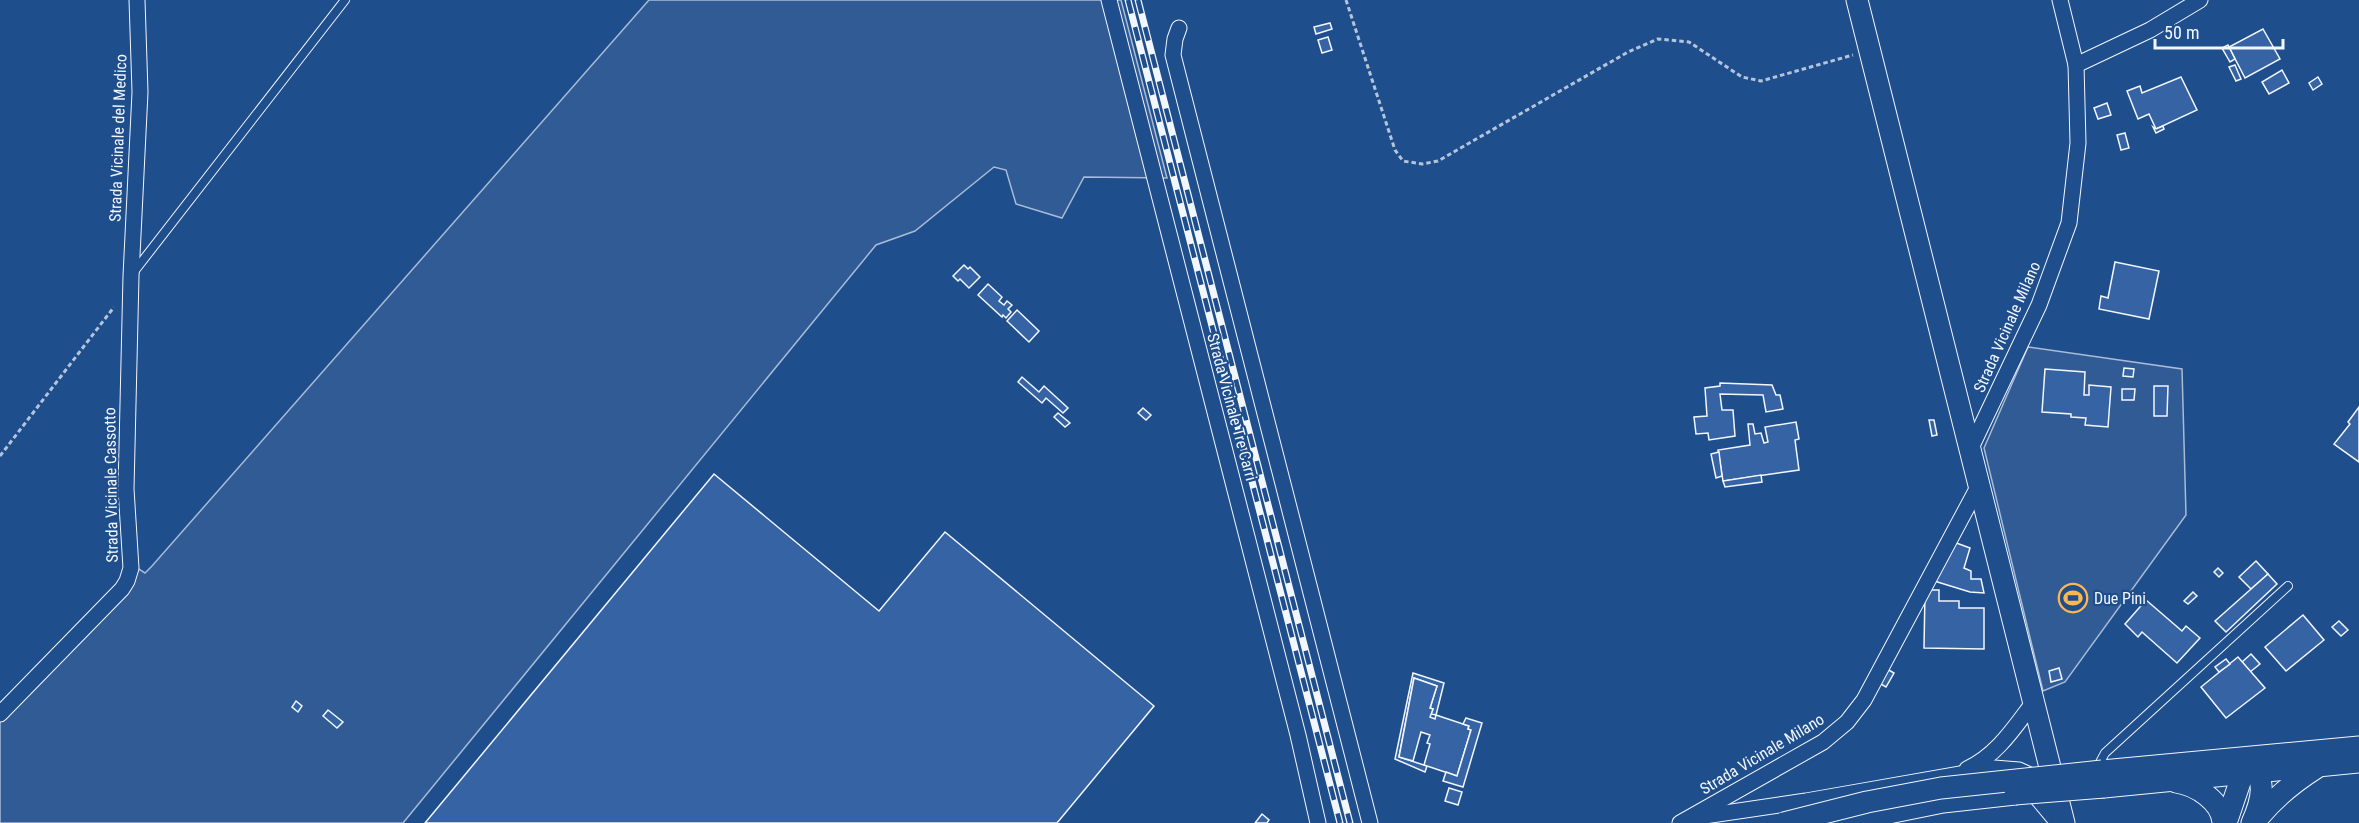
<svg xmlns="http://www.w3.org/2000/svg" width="2359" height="823" viewBox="0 0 2359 823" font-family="'Roboto Condensed',sans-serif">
<rect width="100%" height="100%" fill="#1f4e8c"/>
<g fill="#305b95" stroke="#a8bbd7" stroke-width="1.5">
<polygon points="649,0 1121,0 1167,178 1084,177 1062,218 1016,204 1006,170 994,167 915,231 876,245 403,823 0,823 0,722 91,622 131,564 145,573 152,566"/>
<polygon points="2028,347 2182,369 2186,515 2065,682 2043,691 1984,448"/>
</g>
<g fill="#3563a3" stroke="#f2f6ff" stroke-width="1.5">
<polygon points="1330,23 1332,29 1316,34 1314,27"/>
<polygon points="2263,29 2280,59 2245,78 2229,47"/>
<polygon points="1328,37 1332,50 1322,53 1318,40"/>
<polygon points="2228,45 2235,59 2230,62 2222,48"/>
<polygon points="2235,65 2241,79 2236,81 2229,67"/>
<polygon points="2282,70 2289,83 2269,94 2262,82"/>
<polygon points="2181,77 2197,110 2156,129 2149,114 2138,119 2127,91 2140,86 2142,93"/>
<polygon points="2318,77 2322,84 2313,90 2309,83"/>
<polygon points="2107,103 2111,115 2098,119 2094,108"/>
<polygon points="2163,126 2164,129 2156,133 2153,127 2156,129"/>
<polygon points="2125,133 2129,148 2121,150 2117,135"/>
<polygon points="2115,262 2159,271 2149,319 2099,309 2101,296 2108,298"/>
<polygon points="964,265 968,269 970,267 980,277 969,288 960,279 958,281 953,276"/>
<polygon points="988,284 1002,297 999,301 1004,305 1007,301 1012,305 1008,309 1011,312 1006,318 1003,315 1002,317 978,295"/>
<polygon points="1017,310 1039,331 1029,342 1007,321"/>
<polygon points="2124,368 2134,369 2133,377 2123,376"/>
<polygon points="2045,369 2085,372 2084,395 2089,395 2089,385 2111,387 2108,427 2085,425 2086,418 2071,417 2071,414 2042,412"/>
<polygon points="1022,377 1039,392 1044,386 1068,408 1063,413 1046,398 1042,403 1018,382"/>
<polygon points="1720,383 1772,385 1776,395 1780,395 1783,409 1766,412 1763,395 1720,394 1722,410 1733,410 1735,436 1709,440 1708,433 1696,434 1694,417 1707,416 1705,388 1720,386"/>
<polygon points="2154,386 2168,386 2167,416 2154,416"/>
<polygon points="2122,389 2135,389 2134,400 2122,400"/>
<polygon points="2359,407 2359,462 2334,444 2350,424 2348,422"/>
<polygon points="1143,408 1151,415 1146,420 1138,413"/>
<polygon points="1058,413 1070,423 1065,427 1054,417"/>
<polygon points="1929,420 1934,420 1937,435 1932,436"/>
<polygon points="1796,422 1799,439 1795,440 1799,470 1723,481 1718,450 1750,445 1748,424 1753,424 1755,434 1761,433 1764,443 1768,442 1765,427"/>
<polygon points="1719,452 1722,476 1716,478 1711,454"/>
<polygon points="714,474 879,611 945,532 1154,706 1057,823 425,823"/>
<polygon points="1761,475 1762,482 1725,487 1723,481"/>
<polygon points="1951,541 1970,548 1964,568 1971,571 1971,579 1981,579 1984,593 1970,592 1931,580"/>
<polygon points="2256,561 2268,574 2251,589 2239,577"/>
<polygon points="2218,568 2223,573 2219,577 2214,572"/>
<polygon points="2268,574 2277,584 2226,632 2215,621"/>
<polygon points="1928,590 1939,590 1939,601 1959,601 1959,608 1984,608 1984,649 1924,648 1925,592"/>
<polygon points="2193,592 2197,596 2188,604 2184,601"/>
<polygon points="2146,600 2182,631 2186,626 2200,638 2177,663 2142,632 2138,637 2125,624"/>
<polygon points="2303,615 2324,640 2286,671 2265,647"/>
<polygon points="2339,621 2348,630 2341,636 2332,627"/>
<polygon points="2251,654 2260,664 2250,672 2242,662"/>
<polygon points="2238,657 2265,688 2226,718 2201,687"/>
<polygon points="2226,659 2230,664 2219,672 2215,667"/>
<polygon points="2059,668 2062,679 2051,682 2049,671"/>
<polygon points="1887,669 1894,673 1886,687 1879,683"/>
<polygon points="1413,673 1444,683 1436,715 1431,714 1433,709 1430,708 1437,686 1414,678 1399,757 1427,766 1425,772 1395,759"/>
<polygon points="1414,678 1437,686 1430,708 1433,709 1430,717 1435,719 1436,715 1469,726 1468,729 1471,730 1457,776 1424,765 1430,744 1427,743 1430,735 1421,732 1413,761 1399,757"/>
<polygon points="296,701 302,706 298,712 292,707"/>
<polygon points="328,710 343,722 337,728 323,716"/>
<polygon points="1466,718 1482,723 1463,787 1443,781 1446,772 1457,776 1471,730 1468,729 1469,726 1463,724"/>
<polygon points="1449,788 1462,792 1458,805 1445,801"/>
<polygon points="1262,814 1269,820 1267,823 1255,823"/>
</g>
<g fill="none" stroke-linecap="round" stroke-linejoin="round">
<g stroke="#f2f6ff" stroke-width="10">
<g id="lane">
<polyline points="133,273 345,0"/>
<polyline points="2097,768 2105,753 2288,586"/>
</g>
</g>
<g stroke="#f2f6ff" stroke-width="17">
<g id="street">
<polyline points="1109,0 1298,735 1318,823"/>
<polyline points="1179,28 1175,39 1173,55 1370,823"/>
<polyline points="2076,65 2150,30 2200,0"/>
<polyline points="1969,452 2039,305 2069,223 2078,143 2076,65 2060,0"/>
<polyline points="0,714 122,589 127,581 131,568 126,489 131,276 140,92 137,0"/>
<path d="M1967,769C1997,755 2014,728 2033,703"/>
<polyline points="2026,789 2033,793 2058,823"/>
<polyline points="1698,817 1806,801 1994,768 2019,770 2034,777"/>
<polyline points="1680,823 1823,742 1847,722 1864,700 1978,487"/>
</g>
</g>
<g stroke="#f2f6ff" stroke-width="23">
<g id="secondary">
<polyline points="1857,0 2064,823"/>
<path d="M2242,767C2272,772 2260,805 2252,823"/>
<polyline points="2102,771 2359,747"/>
<path d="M2176,782C2196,785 2222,801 2223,823"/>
<polyline points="2104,787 2359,762"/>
<path d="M2258,818C2275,797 2294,782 2316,768"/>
<polyline points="1839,823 1943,802 2015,794"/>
<polyline points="2226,823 2243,773 2254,766"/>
</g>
</g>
<g stroke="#b3c4dc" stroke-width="3" stroke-dasharray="4.5 3" stroke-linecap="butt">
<polyline points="1346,0 1395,150 1403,161 1422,164 1438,161 1628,52 1658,39 1689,42 1742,77 1761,81 1853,55"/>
<polyline points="0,456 114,307"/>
</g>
<use href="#lane" stroke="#1f4e8c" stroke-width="8"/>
<use href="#street" stroke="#1f4e8c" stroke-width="15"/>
<use href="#secondary" stroke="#1f4e8c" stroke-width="21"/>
<g stroke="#f2f6ff" stroke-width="7">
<g id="rail">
<polyline points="1128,0 1340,823"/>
<polyline points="1138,0 1350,823"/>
</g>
</g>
<use href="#rail" stroke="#1f4e8c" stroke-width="4.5" stroke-dasharray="14" stroke-linecap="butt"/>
<g stroke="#f2f6ff" stroke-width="23" stroke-linecap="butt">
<g id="secondary-bridge">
<polyline points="2015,794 2104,787"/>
<polyline points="1784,823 1867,802 1941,788 2102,771"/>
</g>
</g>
<use href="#secondary-bridge" stroke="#1f4e8c" stroke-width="21"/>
</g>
<defs>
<g id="stadium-ring" transform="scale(1.5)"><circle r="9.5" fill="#1f4e8c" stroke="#ffb74d" stroke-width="1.5"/><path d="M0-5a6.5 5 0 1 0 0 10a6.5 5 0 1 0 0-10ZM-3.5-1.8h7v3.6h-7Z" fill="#ffb74d"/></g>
</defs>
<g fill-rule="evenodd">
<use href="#stadium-ring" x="2073" y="598"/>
</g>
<g text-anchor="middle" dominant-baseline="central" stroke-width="4.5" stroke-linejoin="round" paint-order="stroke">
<g font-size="16" fill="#f2f6ff" stroke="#1f4e8c">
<text transform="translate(118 138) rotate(-88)">Strada Vicinale del Medico</text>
<text transform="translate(2007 327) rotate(-66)">Strada Vicinale Milano</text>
<text transform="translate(1232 407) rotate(75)">Strada Vicinale Tre Carri</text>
<text transform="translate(111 485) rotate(-91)">Strada Vicinale Cassotto</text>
<text transform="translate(1762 754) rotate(-31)">Strada Vicinale Milano</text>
</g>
<g font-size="16" fill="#f2f6ff" stroke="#1f4e8c" text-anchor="start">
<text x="2094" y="598">Due Pini</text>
</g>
</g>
<path d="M2155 39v9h128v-9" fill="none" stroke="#f2f6ff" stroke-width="3"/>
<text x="2164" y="39" font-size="18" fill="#f2f6ff" stroke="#1f4e8c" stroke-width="4.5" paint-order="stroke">50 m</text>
</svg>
